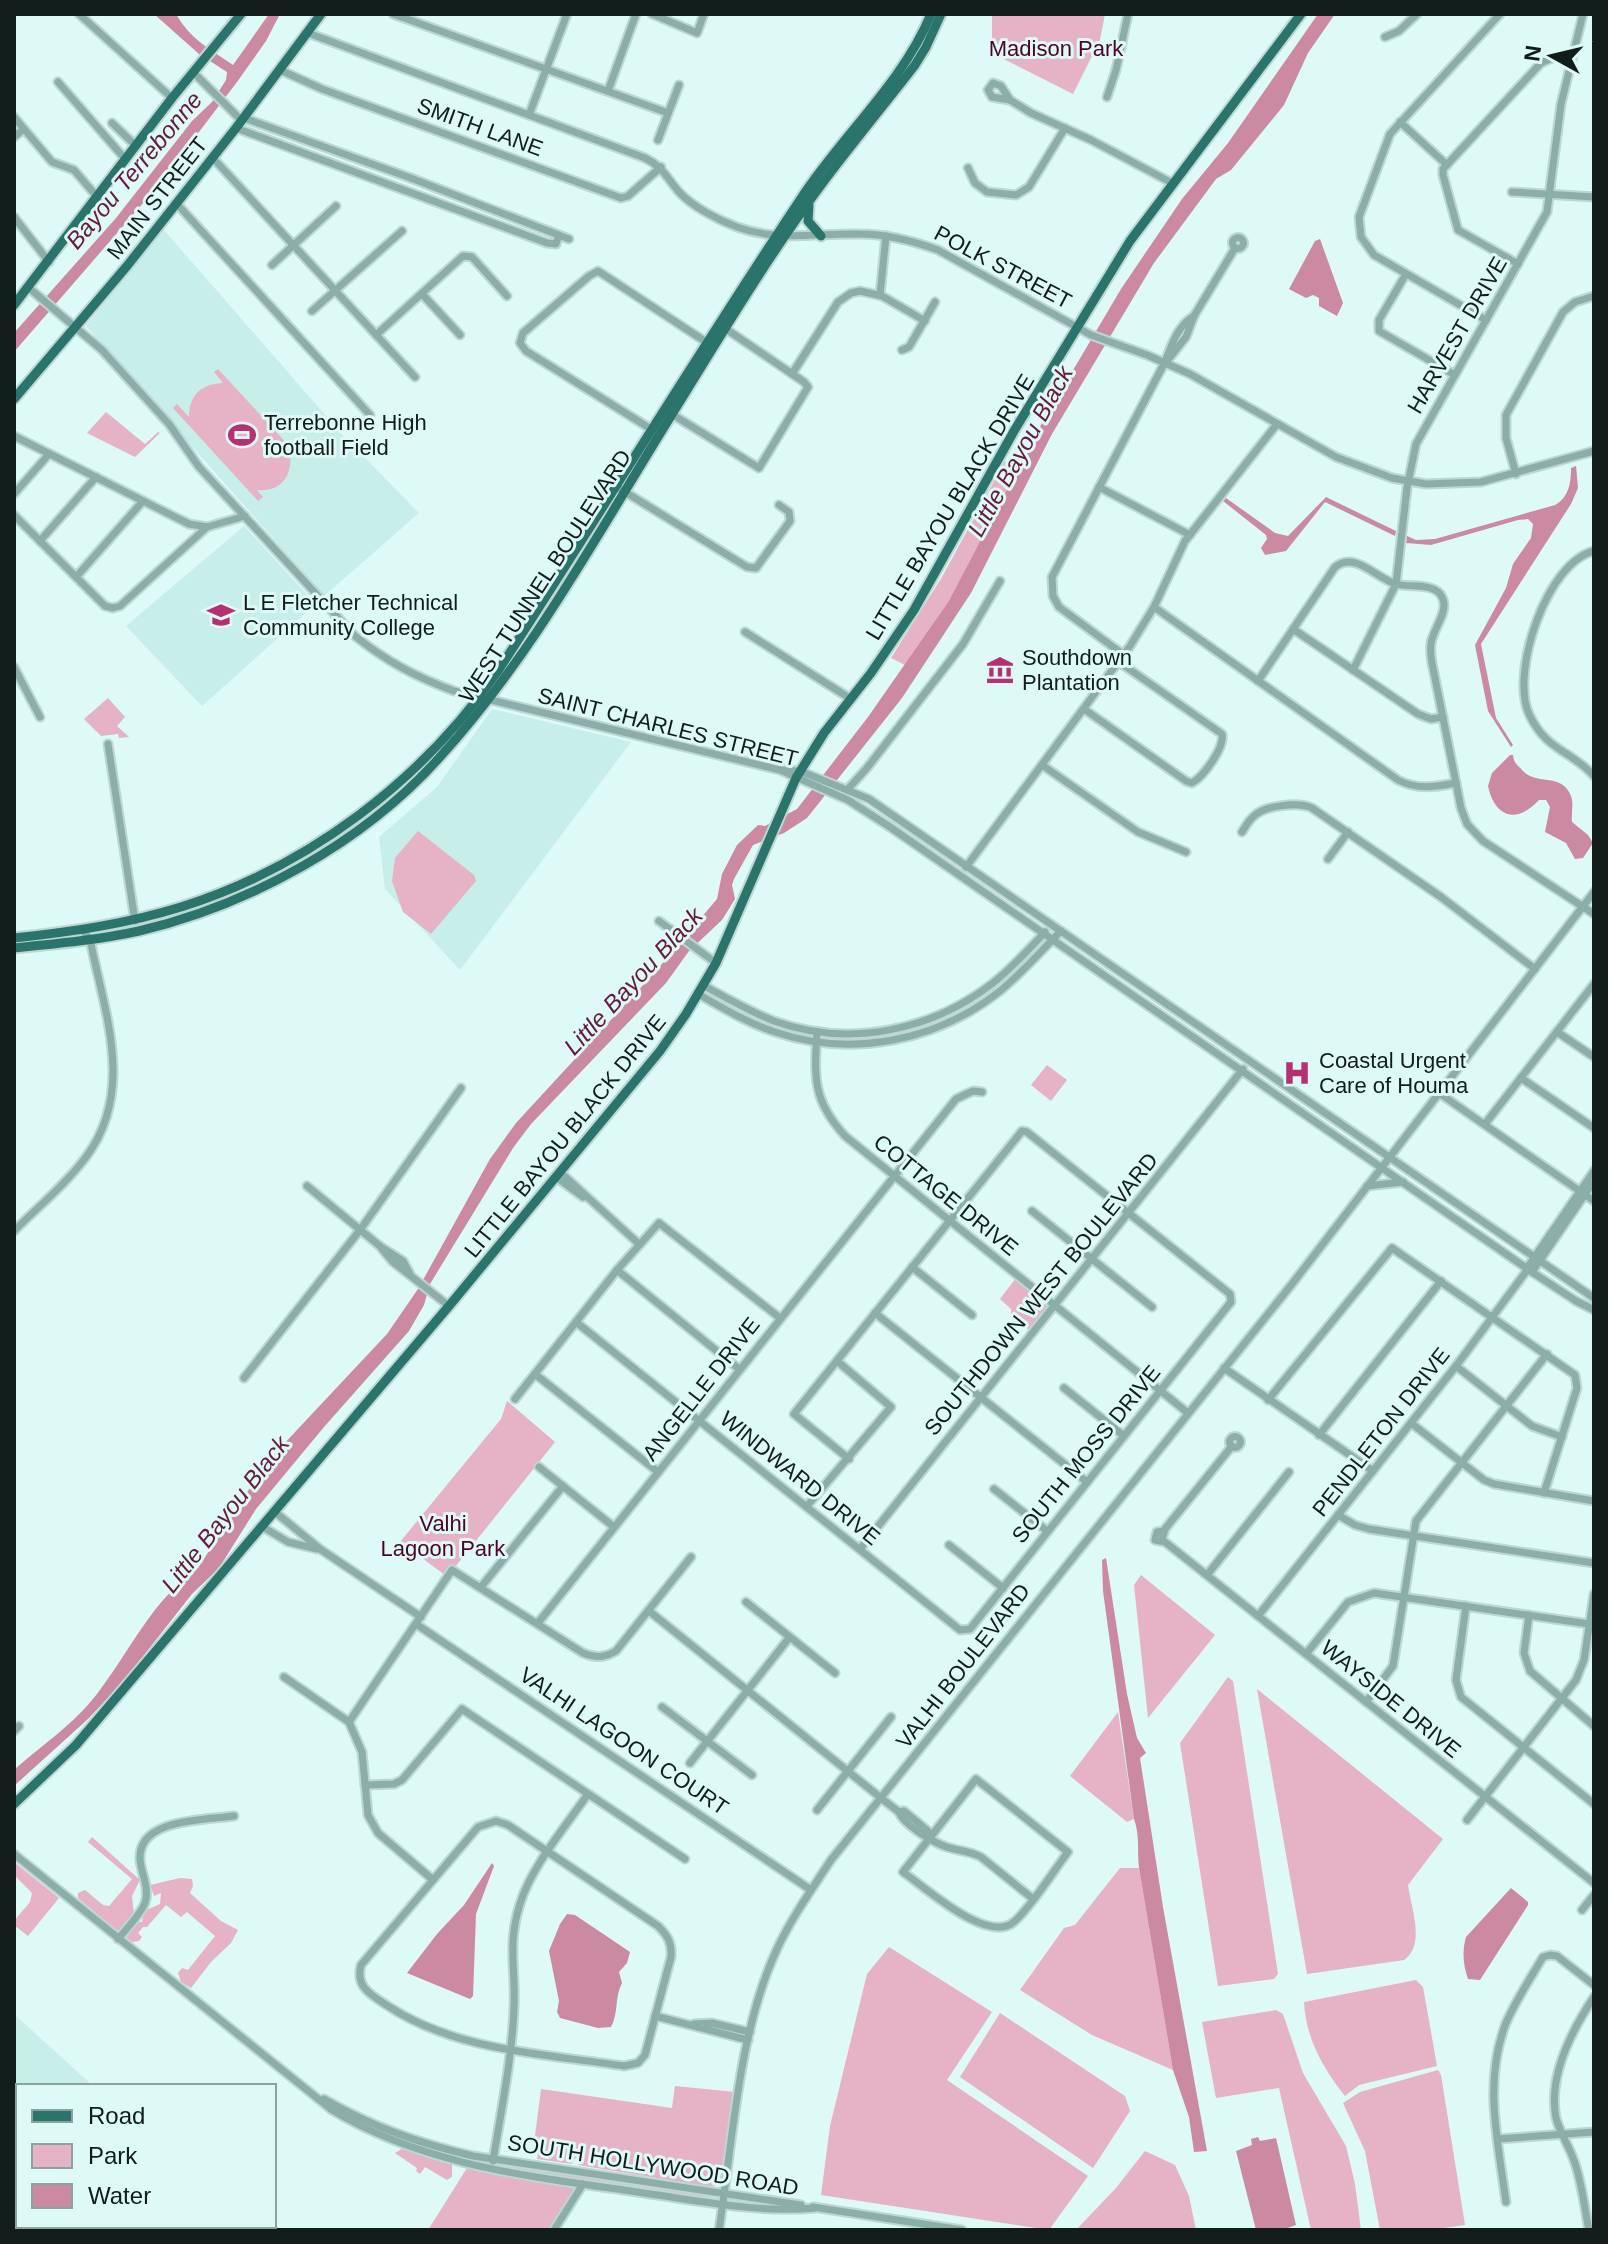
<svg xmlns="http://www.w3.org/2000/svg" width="1608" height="2244" viewBox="0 0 1608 2244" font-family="Helvetica,sans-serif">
<rect width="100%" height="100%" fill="#ddfaf6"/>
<g fill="#c7eee8">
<polygon points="163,229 341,433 419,513 324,596 86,326"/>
<polygon points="244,526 316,604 202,706 126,626"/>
<polygon points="492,709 631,742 460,970 385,889 379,837 437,787"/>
<polygon points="14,2014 93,2086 18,2086 18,2226 274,2224 283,2230 14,2230"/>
</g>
<g fill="#e6b2c5">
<polygon points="992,14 1105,14 1100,40 1073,94 992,53"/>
<path d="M218,369L292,449L290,451C293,475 282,492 257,490L263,497L258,501L173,408L177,404L189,417C189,394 202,384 223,383L214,372Z"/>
<polygon points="106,412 145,444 158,432 160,433 135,457 87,433"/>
<polygon points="1005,461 1023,470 959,588 907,666 891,658 942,577"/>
<polygon points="108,698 125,717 117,726 129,737 119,738 118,734 101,736 84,719"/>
<polygon points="418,831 474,875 476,881 431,934 403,912 392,881 395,858"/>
<polygon points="1047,1065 1067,1080 1051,1101 1031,1085"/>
<polygon points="1016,1278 1048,1307 1030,1331 1011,1316 1011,1309 1000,1299"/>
<polygon points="507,1401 555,1442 455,1567 451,1567 445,1575 400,1542 501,1419"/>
<polygon points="1141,1575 1215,1635 1148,1718 1134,1585"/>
<polygon points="1228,1677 1233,1681 1278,1974 1274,1979 1218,1986 1180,1743"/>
<path d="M1257,1689L1443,1839L1408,1885C1411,1908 1426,1945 1404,1960L1307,1974Z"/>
<polygon points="1118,1712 1134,1819 1127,1822 1070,1776"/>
<polygon points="92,1837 140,1880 132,1896 134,1914 121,1930 116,1930 78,1898 78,1893 85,1890 103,1905 109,1906 132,1879 88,1842"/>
<polygon points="14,1862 59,1898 28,1936 14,1925 14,1921 30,1902 32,1893 14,1875"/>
<polygon points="1120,1868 1139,1868 1173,2070 1092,2035 1020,1990 1064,1928 1075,1925"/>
<polygon points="180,1878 192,1879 193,1886 190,1893 221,1921 238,1930 231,1943 211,1962 191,1988 181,1982 178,1973 182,1968 188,1970 215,1936 187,1912 181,1917 166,1905 147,1927 143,1927 138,1933 142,1937 139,1941 132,1942 126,1937 135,1922 142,1922 144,1911 160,1904 161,1893 154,1896 150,1885"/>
<polygon points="889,1947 992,2012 947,2080 1088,2176 1049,2230 821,2195 830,2126 867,1974"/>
<path d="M1416,1980L1423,1987L1437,2066L1359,2085L1345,2096C1323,2068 1306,2039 1304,2002Z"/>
<polygon points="1276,2010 1283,2014 1303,2073 1346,2146 1355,2184 1361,2230 1311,2230 1279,2088 1216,2098 1202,2022"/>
<polygon points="1000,2013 1125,2096 1130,2111 1093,2168 960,2077"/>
<polygon points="1438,2070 1441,2075 1465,2225 1430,2230 1380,2230 1365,2151 1343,2103 1360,2092"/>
<polygon points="675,2086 735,2092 731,2132 721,2180 717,2185 711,2187 584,2166 578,2165 580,2161 575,2158 572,2164 537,2159 538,2152 533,2151 541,2089 672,2108"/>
<polygon points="403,2148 452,2164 452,2177 447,2180 425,2167 420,2174 416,2171 417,2168 395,2153"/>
<polygon points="1145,2151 1175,2165 1189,2196 1196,2230 1076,2230 1116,2188"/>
<polygon points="498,2161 719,2195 720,2197 685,2196 505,2168 498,2165"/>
<polygon points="467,2168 571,2184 575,2191 550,2230 428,2230"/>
</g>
<g fill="#cb89a2">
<path d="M154,14H176C190,39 210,49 233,65L269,14H280L266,41L237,82L157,187L14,352V333L116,218L192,121L212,102L226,80L227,72L199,54Z"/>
<path d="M1318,14H1335L1308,53L1284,105L1231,170L1216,179L1154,263L1052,434L971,593L902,698L807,818L784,833L753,845L734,879L732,885L735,899L722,920L689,951L666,983L531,1124L513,1148L430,1284L424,1305L409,1331L324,1427L256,1509L219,1568L192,1594L122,1683L88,1719L14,1786V1770C41,1746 75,1723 97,1694C130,1651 152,1600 198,1568L266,1463L387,1334L418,1289L490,1159L516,1123L656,971L717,899L722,874L737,845L758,825L765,826L797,809L868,717L949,601L1043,421L1121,289L1182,199L1228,143Z"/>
<polygon points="1320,239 1343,303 1337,316 1319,306 1319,298 1313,295 1306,298 1289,289 1315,241"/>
<path d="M1576,466L1578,488L1571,504L1481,644L1496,718L1513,745L1511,747L1488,711L1475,645L1506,588L1513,564L1531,538L1533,524L1528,519L1518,520L1431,545L1406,543L1407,536L1416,540L1435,539L1555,505C1569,497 1571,483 1571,468Z"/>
<polygon points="1326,497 1396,531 1395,536 1325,502 1286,551 1265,555 1261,548 1267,539 1266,535 1223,501 1226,498 1275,533 1288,536"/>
<path d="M1510,755H1513C1514,764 1517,764 1523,771C1536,786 1562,772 1571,796C1574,804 1571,813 1572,822L1588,835L1593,843L1583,858L1575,859L1566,843L1545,832L1550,807L1546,800H1539C1517,824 1495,818 1488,786L1492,773Z"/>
<path d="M1106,1558L1127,1694L1137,1738L1146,1753L1140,1758L1163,1907L1207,2151L1194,2152L1189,2117L1173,2070L1139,1868C1137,1851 1140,1835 1134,1819L1103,1591L1102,1560Z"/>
<polygon points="492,1863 494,1866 476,1914 473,1996 470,1999 407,1973 437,1934 464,1905"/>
<path d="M1511,1888L1528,1902V1905L1480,1980L1468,1979C1463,1965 1462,1951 1466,1937Z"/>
<path d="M567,1914L575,1915L630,1952L627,1963L619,1972L622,1983C614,1999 619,2012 611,2027L598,2028L560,2018L557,2012L559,2001L549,1951L560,1924Z"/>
<polygon points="1258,2137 1260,2141 1276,2138 1296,2225 1282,2230 1256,2230 1236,2151 1252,2145 1251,2139"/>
</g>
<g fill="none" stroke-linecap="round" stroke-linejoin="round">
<g stroke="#bdd7d3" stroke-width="11">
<g id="minor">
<polyline points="79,14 172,98"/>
<polyline points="393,14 668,113"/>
<polyline points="652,14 697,33 704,14"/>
<path d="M308,33L645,158C662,166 667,178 679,192C693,207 718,220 737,227C778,242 817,233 860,234C887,234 913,241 938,250L1091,335L1147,355L1190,374L1336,457L1392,478L1426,484L1481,482L1594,451"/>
<polyline points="1385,37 1399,31 1417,14"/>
<polyline points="280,70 322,89 621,198 628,196 661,167"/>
<polyline points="194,73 242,121"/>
<polyline points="58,82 126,160"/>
<polygon points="993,83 1001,86 1010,100 992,97 988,90"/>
<polyline points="608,91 636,14"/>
<polyline points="1107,97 1116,70 1128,14"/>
<polyline points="1010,100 1031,113 1091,140 1172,183"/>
<polyline points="529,115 567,14"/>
<polyline points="14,117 52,162 74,170 98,198"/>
<polyline points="244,118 408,177 569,239"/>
<polyline points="1400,122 1447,165"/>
<polyline points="112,123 136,146"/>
<polyline points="236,128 547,243 556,244 559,235"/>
<polyline points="14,137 24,129"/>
<polyline points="658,140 679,85"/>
<polyline points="212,157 415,377"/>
<polyline points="968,168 975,183 987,192 1016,195 1029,187 1065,128"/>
<polyline points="1512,192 1594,197"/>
<polyline points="176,203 370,415"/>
<polyline points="14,217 49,262"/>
<circle cx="1238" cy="243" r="5.5"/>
<polyline points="1518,264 1458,230 1443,175 1443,169 1541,63 1556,56 1571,59"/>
<polyline points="272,265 336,206"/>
<polyline points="1406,274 1379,320 1379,331 1455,375"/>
<path d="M29,288L102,350L169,424L199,467L355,636C386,661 416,677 454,691L780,770L848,800L890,827L1532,1272L1576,1301L1594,1310"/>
<polyline points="422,294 460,335"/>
<polyline points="880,295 886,236"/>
<polyline points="312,311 402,231"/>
<polyline points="1486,320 1374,255 1361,237 1359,217 1390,134 1500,14"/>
<polyline points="376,335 463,256 472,257 507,296"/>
<polyline points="902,350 909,347 935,302"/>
<polyline points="1167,361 1186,337 1194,316 1235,248"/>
<polyline points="792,374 838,302 851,293 860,291 882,296 925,321"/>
<polyline points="670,413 759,468 808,387 804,382 726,329"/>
<polyline points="651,429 526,351 520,343 523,333 589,276 598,271 706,342"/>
<polyline points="14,436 189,524 207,527 245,516"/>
<polyline points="1516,474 1506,438 1506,415 1563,312 1575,302 1594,296"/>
<polyline points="617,487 747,567 756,568 790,521 789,512 779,505"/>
<polyline points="1099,487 1190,535"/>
<polyline points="14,494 49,454"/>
<polyline points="14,515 105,606 113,608 120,606 207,527"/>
<polyline points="40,541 96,477"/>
<path d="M1594,551C1547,562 1510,672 1529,714C1546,751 1571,750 1594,776"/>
<polyline points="76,577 143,501"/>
<path d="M1154,607L1398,780C1417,790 1435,787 1456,783"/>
<polyline points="1293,629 1418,714 1431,719 1443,717"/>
<polyline points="745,632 851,699"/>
<path d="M1124,655L1059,607L1053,596L1052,577L1165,362C1171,346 1178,325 1194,316"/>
<polyline points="14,667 40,717"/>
<polyline points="1353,670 1396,584 1407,488 1416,444 1547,212 1561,104 1583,14"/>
<path d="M1258,681L1335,567C1356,551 1375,578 1396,584C1410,588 1435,582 1442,597C1450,611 1432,630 1431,644C1430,650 1431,657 1432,663L1461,808L1467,824L1483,841L1594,914"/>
<path d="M1084,709L1186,781L1192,783C1204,776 1225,747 1222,734L1119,662"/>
<polyline points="108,744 135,921"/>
<polyline points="1042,765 1138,832 1186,852"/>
<polyline points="782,770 800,771 869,799 1594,1298"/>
<polyline points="847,790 867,768 963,644 1000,581"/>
<path d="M1242,832C1245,827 1249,820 1254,816C1266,805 1298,802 1312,808L1441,897L1535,969"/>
<polyline points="1328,859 1348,832"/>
<polyline points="966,867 1130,646 1154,607 1185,541 1277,424"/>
<polyline points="659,921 716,963"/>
<path d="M703,985C726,998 749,1011 774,1021C849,1048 931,1031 993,983C1012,968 1029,949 1045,932"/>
<path d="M698,994C723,1008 747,1023 775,1032C852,1058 937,1041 1000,991C1022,973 1041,951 1061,931"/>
<path d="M817,1032C814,1078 813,1101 845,1136L1188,1413"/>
<polyline points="1557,1032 1594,1057"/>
<polyline points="1521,1078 1594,1128"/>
<polyline points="1439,1093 1594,1201"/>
<polyline points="1485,1124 1594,984"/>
<polyline points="560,1172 639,1244"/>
<polyline points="556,1177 583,1197"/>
<polyline points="307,1186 381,1247 403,1261 410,1274"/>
<polyline points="1367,1186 1403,1182"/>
<polyline points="1032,1211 1152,1307"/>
<path d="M14,1231C38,1207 66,1184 86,1157C136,1090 104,1012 90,939L83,931"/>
<polyline points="382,1249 393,1262 449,1306"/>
<polyline points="912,1267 972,1315"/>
<polyline points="1527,1268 1594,1171"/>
<polyline points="617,1270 739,1369"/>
<polyline points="1532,1272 1594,1181"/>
<polyline points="875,1313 1087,1482"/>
<polyline points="576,1322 960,1630 970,1629 1231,1302 1230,1294 1027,1132 1022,1131 794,1414 849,1459"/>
<polyline points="1456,1366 1532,1426 1562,1437"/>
<polyline points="1224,1368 1373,1471"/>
<polyline points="535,1374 658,1472"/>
<polyline points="244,1378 360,1230 461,1088"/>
<polyline points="1064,1388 1124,1436"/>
<polyline points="515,1399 617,1270 659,1223 780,1318"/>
<polyline points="1268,1400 1392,1248 1575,1375 1577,1388 1544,1493"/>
<polyline points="1411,1423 1484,1480 1494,1484 1594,1501"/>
<polyline points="1319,1435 1441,1281"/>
<circle cx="1235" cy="1442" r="5.5"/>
<polyline points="539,1467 614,1527"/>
<polyline points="994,1489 1047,1531"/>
<polyline points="807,1506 891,1407 837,1361"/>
<polyline points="275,1512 320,1549 421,1617"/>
<polyline points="1338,1515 1355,1525 1369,1529 1594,1563"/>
<polyline points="263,1527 288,1542 317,1549"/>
<polyline points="1164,1531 1157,1532 1155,1540 1165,1542 1594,1883"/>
<polyline points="1163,1536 1165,1529 1232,1446"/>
<polyline points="949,1545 1003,1588"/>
<polyline points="860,1549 1243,1069"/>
<polyline points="1207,1575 1289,1472"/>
<polyline points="481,1587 563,1486"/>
<polyline points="746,1602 835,1673"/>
<polyline points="1466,1606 1456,1680 1461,1697 1594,1804"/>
<polyline points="649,1611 881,1798 899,1812 904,1811 929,1832 930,1837"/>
<polyline points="1529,1615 1524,1653 1530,1671 1594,1726"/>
<polyline points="1258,1616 1456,1366 1528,1269"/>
<polyline points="538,1623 956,1099 973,1091 982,1092"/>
<polyline points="416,1624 811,1890"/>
<polyline points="1306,1654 1348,1602 1374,1593 1589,1624"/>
<polyline points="284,1677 349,1722 362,1752 368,1815 378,1833 432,1879"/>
<polyline points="1366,1702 1393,1666 1416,1521 1547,1354"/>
<polyline points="662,1707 752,1775"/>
<path d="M349,1722L452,1570L583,1653C596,1658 604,1658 616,1651L691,1557"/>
<polyline points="14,1731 19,1726"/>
<polyline points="690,1763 789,1638"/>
<path d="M976,1779L1068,1852C1052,1873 1034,1903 1015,1921C989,1946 926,1888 903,1872Z"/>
<polyline points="365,1785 394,1784 402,1780 462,1709 685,1859"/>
<polyline points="817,1810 891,1717"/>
<path d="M899,1812C903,1824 931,1841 944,1846C956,1851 968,1850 981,1857L1032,1898"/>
<polyline points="1467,1820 1576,1680 1584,1660 1594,1594"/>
<path d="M496,1821L508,1825L658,1926C668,1936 672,1943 671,1957L645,2055L638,2063L624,2066C545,2054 456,2051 388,2006C371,1995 355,1987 361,1965L478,1827Z"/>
<path d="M14,1854L332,2110C427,2167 536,2177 644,2193C701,2201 757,2213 815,2208"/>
<polyline points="1582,1910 1594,1895"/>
<path d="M118,1939C127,1928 140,1915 145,1903C150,1888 141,1874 140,1859C138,1818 206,1820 234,1816"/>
<polyline points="655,2016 748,2040"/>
<polyline points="694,2024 712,2023 750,2032"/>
<path d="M324,2099C373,2127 418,2143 473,2156L801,2205"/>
<polyline points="14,2112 18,2116"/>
<polyline points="1498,2139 1594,2132"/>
<path d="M493,2161C501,2111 512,2059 514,2008C516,1970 507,1944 520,1904C531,1867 566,1826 588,1794"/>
<path d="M1506,2202C1498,2141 1483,2082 1506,2023C1516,2000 1530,1979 1543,1957L1550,1955L1557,1956L1594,1985"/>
<polyline points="813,2207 962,2230"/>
<polyline points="153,2226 159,2230"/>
<polyline points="554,2230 583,2184"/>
<path d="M719,2230C733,2139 738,2033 777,1949C792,1917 812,1889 831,1860L1292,1284L1594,892"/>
<path d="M1589,2230C1584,2207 1582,2180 1573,2158C1568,2144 1560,2133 1556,2118C1548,2077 1572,2030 1594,1997"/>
</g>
</g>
<g stroke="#bdd7d3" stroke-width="13">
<g id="major">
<polyline points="809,205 808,221 821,236"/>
<polyline points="14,305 172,98 241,14"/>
<polyline points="14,399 127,266 236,128 321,14"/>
<path d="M14,938C71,932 126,924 181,907C308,867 422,781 498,671C600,514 698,353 802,197C842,136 904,81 931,14"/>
<path d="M14,948C55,944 98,940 139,931C249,905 363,843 439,758C530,659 598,533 669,419C718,340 766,259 821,185C851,145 884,105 915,65L926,47L941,14"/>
<polyline points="14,1804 76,1745 449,1306 660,1051 686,1014 716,963 796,778 824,733 871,673 914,610 1014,431 1130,241 1301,14"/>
</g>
</g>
<use href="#minor" stroke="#8baea9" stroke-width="7"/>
<use href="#major" stroke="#2a746c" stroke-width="9"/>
</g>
<defs>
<g id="stadium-bare" transform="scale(2.16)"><path d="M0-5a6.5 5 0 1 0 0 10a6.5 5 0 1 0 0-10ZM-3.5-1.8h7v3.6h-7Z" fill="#b73072" stroke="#ddfaf6" stroke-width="2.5" paint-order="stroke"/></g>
<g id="university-bare" transform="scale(2.16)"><path d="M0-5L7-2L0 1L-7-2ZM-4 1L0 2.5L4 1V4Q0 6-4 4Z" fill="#b73072" stroke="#ddfaf6" stroke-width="2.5" paint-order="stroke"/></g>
<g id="museum-bare" transform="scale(2.16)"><path d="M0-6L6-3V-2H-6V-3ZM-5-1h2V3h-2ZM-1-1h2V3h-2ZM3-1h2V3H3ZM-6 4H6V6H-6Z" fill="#b73072" stroke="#ddfaf6" stroke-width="2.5" paint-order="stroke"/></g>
<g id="hospital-bare" transform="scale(2.16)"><path d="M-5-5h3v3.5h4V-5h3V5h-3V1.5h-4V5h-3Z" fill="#b73072" stroke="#ddfaf6" stroke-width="2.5" paint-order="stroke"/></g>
</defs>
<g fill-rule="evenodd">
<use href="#stadium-bare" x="242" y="435"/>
<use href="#university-bare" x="221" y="615"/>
<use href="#museum-bare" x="1000" y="670"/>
<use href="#hospital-bare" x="1297" y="1073"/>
</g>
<g text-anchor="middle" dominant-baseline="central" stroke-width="6" stroke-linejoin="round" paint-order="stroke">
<g font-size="22" fill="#50002c" stroke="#ddfaf6">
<text x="1056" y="48">Madison Park</text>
<text x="443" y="1523">Valhi<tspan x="443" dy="25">Lagoon Park</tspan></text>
</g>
<g font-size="22" fill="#121d1b" stroke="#ddfaf6">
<text transform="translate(480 127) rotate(20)">SMITH LANE</text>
<text transform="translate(157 198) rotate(-52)">MAIN STREET</text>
<text transform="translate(1003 267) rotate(28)">POLK STREET</text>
<text transform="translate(1457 335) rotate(-60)">HARVEST DRIVE</text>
<text transform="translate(950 507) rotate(-59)">LITTLE BAYOU BLACK DRIVE</text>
<text transform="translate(545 576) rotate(-57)">WEST TUNNEL BOULEVARD</text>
<text transform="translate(668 727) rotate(14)">SAINT CHARLES STREET</text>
<text transform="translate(565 1136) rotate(-51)">LITTLE BAYOU BLACK DRIVE</text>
<text transform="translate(946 1195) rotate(39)">COTTAGE DRIVE</text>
<text transform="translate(1041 1294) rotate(-51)">SOUTHDOWN WEST BOULEVARD</text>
<text transform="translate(701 1389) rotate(-52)">ANGELLE DRIVE</text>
<text transform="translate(1381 1432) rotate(-52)">PENDLETON DRIVE</text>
<text transform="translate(1086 1454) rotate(-51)">SOUTH MOSS DRIVE</text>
<text transform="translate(800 1478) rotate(39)">WINDWARD DRIVE</text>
<text transform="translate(963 1666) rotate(-52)">VALHI BOULEVARD</text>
<text transform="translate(1391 1699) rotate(39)">WAYSIDE DRIVE</text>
<text transform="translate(624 1741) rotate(34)">VALHI LAGOON COURT</text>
<text transform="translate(653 2165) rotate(9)">SOUTH HOLLYWOOD ROAD</text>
</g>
<g font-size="22" fill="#121d1b" stroke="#ddfaf6" text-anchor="start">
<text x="264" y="422">Terrebonne High<tspan x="264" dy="25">football Field</tspan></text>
<text x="243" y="602">L E Fletcher Technical<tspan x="243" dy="25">Community College</tspan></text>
<text x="1022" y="657">Southdown<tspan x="1022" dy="25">Plantation</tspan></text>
<text x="1319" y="1060">Coastal Urgent<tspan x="1319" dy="25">Care of Houma</tspan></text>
</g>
<g font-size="24" font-style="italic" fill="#67193e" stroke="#ddfaf6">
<text transform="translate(134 170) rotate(-50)">Bayou Terrebonne</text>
<text transform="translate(1020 451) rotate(-61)">Little Bayou Black</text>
<text transform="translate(633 981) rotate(-47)">Little Bayou Black</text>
<text transform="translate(225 1514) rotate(-52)">Little Bayou Black</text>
</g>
</g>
<rect width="1608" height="2244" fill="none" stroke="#121d1b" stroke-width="32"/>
<rect x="16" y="2084" width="260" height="144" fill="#ddfaf6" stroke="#8ca29e" stroke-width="2"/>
<rect x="32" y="2110" width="40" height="12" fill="#2a746c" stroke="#8ca29e" stroke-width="2"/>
<text x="88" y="2124" font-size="24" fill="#121d1b">Road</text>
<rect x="32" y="2144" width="40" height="24" fill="#e6b2c5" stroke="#8ca29e" stroke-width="2"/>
<text x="88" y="2164" font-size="24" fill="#121d1b">Park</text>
<rect x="32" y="2184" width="40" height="24" fill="#cb89a2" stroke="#8ca29e" stroke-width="2"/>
<text x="88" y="2204" font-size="24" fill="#121d1b">Water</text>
<g transform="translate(1552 56) rotate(278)" stroke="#ddfaf6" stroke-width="6" paint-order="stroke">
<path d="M0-6L14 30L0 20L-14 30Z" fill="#121d1b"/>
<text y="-12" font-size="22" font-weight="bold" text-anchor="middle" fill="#121d1b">N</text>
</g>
</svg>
